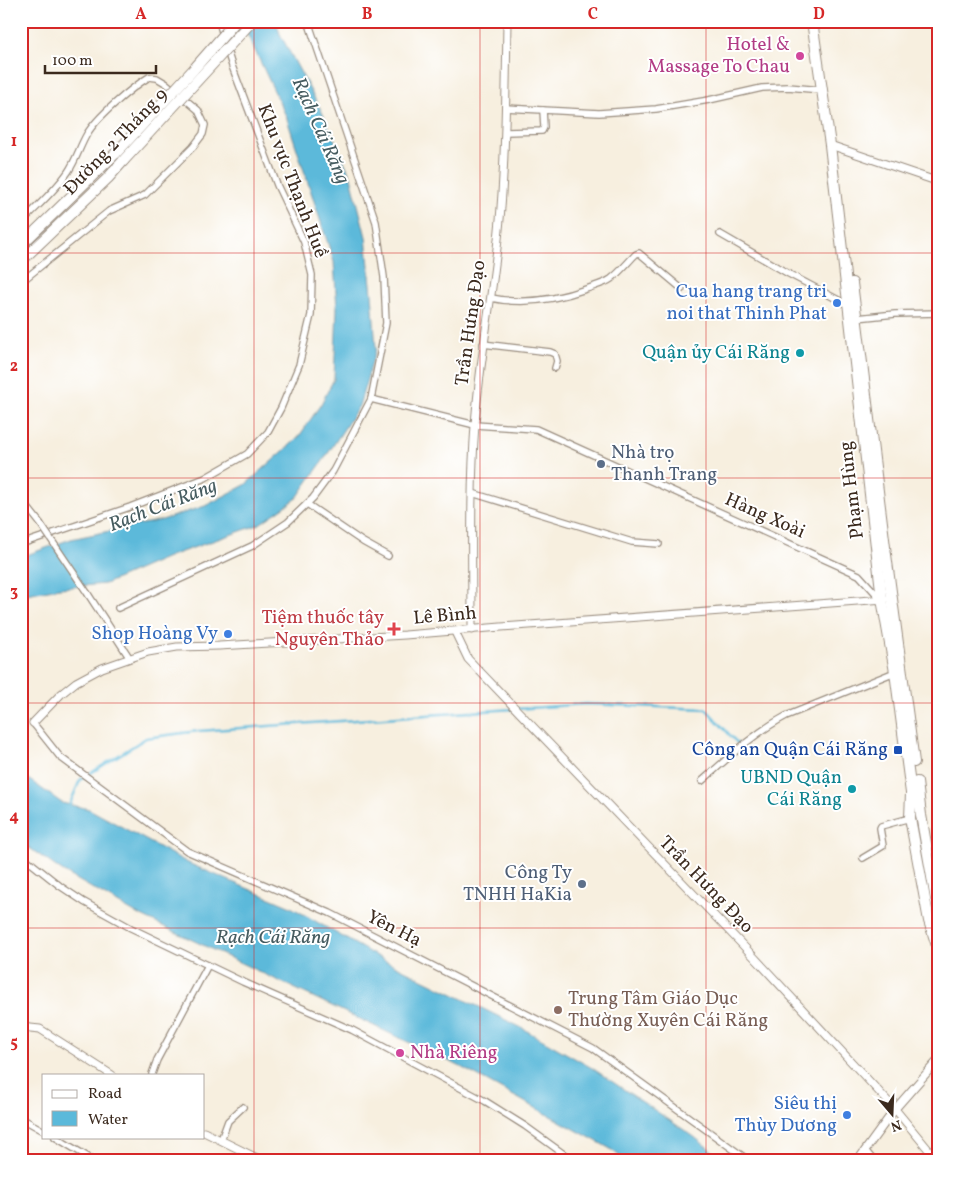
<svg xmlns="http://www.w3.org/2000/svg" width="960" height="1181" viewBox="0 0 960 1181" font-family="Vollkorn,serif">
<rect width="100%" height="100%" fill="#fff"/>
<filter id="ink" filterUnits="userSpaceOnUse"><feTurbulence type="fractalNoise" baseFrequency=".02" numOctaves="2"/><feDisplacementMap in="SourceGraphic" scale="10" xChannelSelector="R" yChannelSelector="G"/><feConvolveMatrix kernelMatrix="1 2 1 2 8 2 1 2 1" color-interpolation-filters="sRGB"/></filter>
<filter id="wash" filterUnits="userSpaceOnUse"><feTurbulence type="fractalNoise" baseFrequency=".0096" numOctaves="4" result="noise"/><feDisplacementMap in="SourceGraphic" scale="20" xChannelSelector="R" yChannelSelector="G"/><feGaussianBlur stdDeviation="1.12" result="paint"/><feColorMatrix in="noise" values="0 0 0 0 0 0 0 0 0 0 0 0 0 0 0 0 0 1.4 0 .05"/><feComposite in="paint" operator="in"/></filter>
<g filter="url(#wash)">
<rect width="100%" height="100%" fill="#f7efdf"/>
<g fill="#5bb9da" stroke="#4b727c">
<polygon points="241,21 276,21 280,34 322,112 351,177 366,237 372,294 376,349 359,406 325,458 296,499 258,525 170,556 105,584 59,588 21,595 21,557 71,539 162,520 205,506 245,485 298,438 321,404 334,379 337,309 334,262 286,116"/>
<polygon points="21,774 62,803 89,809 188,863 291,907 376,956 520,1027 592,1068 693,1136 724,1160 625,1160 609,1148 459,1066 135,913 62,871 21,842"/>
</g>
<g fill="none" stroke-linecap="round" stroke-linejoin="round">
<polyline stroke="#5bb9da" stroke-width="2.5" points="69,806 80,780 146,738 198,731 586,704 706,709 739,745"/>
</g>
</g>
<g filter="url(#ink)">
<g fill="none" stroke-linecap="round" stroke-linejoin="round">
<g stroke="#998c7e" stroke-width="8">
<g id="minor">
<polyline points="219,21 223,36"/>
<polyline points="505,108 599,113 656,109 709,100 762,88 788,87 822,90"/>
<polyline points="506,132 542,131 544,127 543,110"/>
<path d="M21,223C37,206 55,191 68,172C76,160 80,146 87,134C97,117 131,88 149,77L157,78L167,84L198,110L205,125L203,134L193,147L145,195L109,211L21,282"/>
<polyline points="720,234 789,274 848,305"/>
<path d="M491,298C523,305 555,300 586,289C594,286 604,284 611,279C620,272 628,262 636,254L639,253L682,289"/>
<polyline points="857,318 895,314 939,313"/>
<polyline points="483,344 550,352 555,354 557,361 555,368"/>
<polyline points="371,399 475,425 536,429 859,575 880,598"/>
<polyline points="472,493 632,542 659,544"/>
<polyline points="21,499 40,523"/>
<polyline points="307,504 363,542 388,556"/>
<polyline points="21,544 130,507 205,478 247,454 268,432 281,408 299,365 311,315 312,275 304,242 277,185 232,66 226,47"/>
<polyline points="88,594 129,657"/>
<polyline points="118,608 252,546 288,522 313,498 333,471 371,399 386,323 384,277 376,222 308,21"/>
<polyline points="33,723 60,757 187,851 330,913 593,1048 748,1160"/>
<path d="M702,781C728,758 754,733 786,716L895,672"/>
<polyline points="21,855 60,886 84,902 131,928 243,982 352,1030 485,1101 525,1126 572,1160"/>
<polyline points="863,858 883,846 880,828 881,826 910,818"/>
<polyline points="21,1037 27,1028"/>
<polyline points="152,1074 157,1060 208,965"/>
<polyline points="21,1118 44,1131"/>
<polyline points="55,1137 93,1160"/>
<polyline points="221,1140 228,1121 243,1107"/>
<polyline points="865,1150 873,1160"/>
</g>
</g>
<g stroke="#998c7e" stroke-width="9">
<g id="tertiary">
<polyline points="830,145 939,182"/>
<path d="M472,630C472,562 470,493 475,425C480,352 496,280 501,207C506,145 506,83 507,21"/>
<polyline points="455,632 468,659 755,958 895,1109 937,1160"/>
<polyline points="33,723 61,694 76,682 102,668 148,652 177,647 219,646 405,635 501,627 885,599"/>
<polyline points="21,1027 40,1029 112,1075"/>
<polyline points="204,1132 261,1160"/>
<polyline points="858,1160 895,1109 939,1059"/>
</g>
</g>
<g stroke="#998c7e" stroke-width="12">
<g id="trunk">
<polyline points="812,21 830,145 882,599 895,672 911,793 910,818 929,921 939,952"/>
<polyline points="21,245 116,153"/>
<polyline points="21,261 108,178 124,160"/>
<polyline points="852,283 885,547 914,762"/>
<polyline points="917,782 921,815 939,917"/>
</g>
</g>
<use href="#minor" stroke="#fff" stroke-width="5.5"/>
<use href="#tertiary" stroke="#fff" stroke-width="7"/>
<use href="#trunk" stroke="#fff" stroke-width="10"/>
<g stroke="#998c7e" stroke-width="8" stroke-linecap="butt">
<polyline id="minor-bridge" points="40,523 88,594"/>
</g>
<g stroke="#998c7e" stroke-width="12" stroke-linecap="butt">
<g id="trunk-bridge">
<polyline points="116,153 194,69 236,21"/>
<polyline points="124,160 252,21"/>
</g>
</g>
<use href="#minor-bridge" stroke="#fff" stroke-width="5.5"/>
<use href="#trunk-bridge" stroke="#fff" stroke-width="10"/>
</g>
</g>
<path fill="none" stroke="#d62828" stroke-width="1" stroke-opacity="0.55" d="M254,21V1160M480,21V1160M706,21V1160M21,253H939M21,478H939M21,703H939M21,928H939"/>
<g fill="#d1479c" stroke="#fff" stroke-width="2">
<circle cx="800" cy="56" r="5"/>
<circle cx="400" cy="1053" r="5"/>
</g>
<g fill="#3f7fe0" stroke="#fff" stroke-width="2">
<circle cx="837" cy="303" r="5"/>
<circle cx="228" cy="634" r="5"/>
<circle cx="847" cy="1115" r="5"/>
</g>
<g fill="#0f9aa8" stroke="#fff" stroke-width="2">
<circle cx="800" cy="353" r="5"/>
<circle cx="852" cy="789" r="5"/>
</g>
<g fill="#5c6f8a" stroke="#fff" stroke-width="2">
<circle cx="601" cy="464" r="5"/>
<circle cx="582" cy="884" r="5"/>
</g>
<path fill="#e0444e" stroke="#fff" stroke-width="2" d="M391.5 621.5h5v5h5v5h-5v5h-5v-5h-5v-5h5z"/>
<rect fill="#1a4fb4" stroke="#fff" stroke-width="2" x="893" y="745" width="10" height="10" rx="2.5"/>
<circle fill="#8d6e63" stroke="#fff" stroke-width="2" cx="558" cy="1010" r="5"/>
<g text-anchor="middle" dominant-baseline="central" stroke-width="4" stroke-linejoin="round" paint-order="stroke">
<g font-size="19" fill="#b23c85" stroke="#fff" text-anchor="end">
<text x="790" y="45">Hotel &amp;<tspan x="790" dy="22">Massage To Chau</tspan></text>
<text x="410" y="1053" text-anchor="start">Nhà Riêng</text>
</g>
<g font-size="19" fill="#3b2a1e" stroke="#fff">
<text transform="translate(116 142) rotate(-46)">Đường 2 Tháng 9</text>
<text transform="translate(292 181) rotate(69)">Khu vực Thạnh Huề</text>
<text transform="translate(471 323) rotate(-82)">Trần Hưng Đạo</text>
<text transform="translate(852 490) rotate(-97)">Phạm Hùng</text>
<text transform="translate(765 516) rotate(24)">Hàng Xoài</text>
<text transform="translate(445 616) rotate(-5)">Lê Bình</text>
<text transform="translate(706 885) rotate(46)">Trần Hưng Đạo</text>
<text transform="translate(394 929) rotate(27)">Yên Hạ</text>
</g>
<g font-size="19" fill="#366cbe" stroke="#fff" text-anchor="end">
<text x="827" y="292">Cua hang trang tri<tspan x="827" dy="22">noi that Thinh Phat</tspan></text>
<text x="218" y="634">Shop Hoàng Vy</text>
<text x="837" y="1104">Siêu thị<tspan x="837" dy="22">Thùy Dương</tspan></text>
</g>
<g font-size="19" fill="#0d838f" stroke="#fff" text-anchor="end">
<text x="790" y="353">Quận ủy Cái Răng</text>
<text x="842" y="778">UBND Quận<tspan x="842" dy="22">Cái Răng</tspan></text>
</g>
<g font-size="19" fill="#4e5e75" stroke="#fff" text-anchor="start">
<text x="611" y="453">Nhà trọ<tspan x="611" dy="22">Thanh Trang</tspan></text>
<text x="572" y="873" text-anchor="end">Công Ty<tspan x="572" dy="22">TNHH HaKia</tspan></text>
</g>
<g font-size="19" fill="#be3a42" stroke="#fff" text-anchor="end">
<text x="384" y="618">Tiệm thuốc tây<tspan x="384" dy="22">Nguyên Thảo</tspan></text>
</g>
<g font-size="19" fill="#164399" stroke="#fff" text-anchor="end">
<text x="888" y="750">Công an Quận Cái Răng</text>
</g>
<g font-size="19" fill="#785e54" stroke="#fff" text-anchor="start">
<text x="568" y="999">Trung Tâm Giáo Dục<tspan x="568" dy="22">Thường Xuyên Cái Răng</tspan></text>
</g>
<g font-size="20" font-style="italic" fill="#465c60" stroke="#fff">
<text transform="translate(320 131) rotate(66)">Rạch Cái Răng</text>
<text transform="translate(163 506) rotate(-21)">Rạch Cái Răng</text>
<text x="273" y="938">Rạch Cái Răng</text>
</g>
</g>
<rect width="960" height="1181" fill="none" stroke="#fff" stroke-width="55"/>
<rect x="42" y="1074" width="162" height="65" fill="#ffffff" stroke="#b1aaa5"/>
<rect x="52" y="1090" width="25" height="8" fill="#ffffff" stroke="#b1aaa5"/>
<text x="88" y="1098" font-size="15" fill="#3b2a1e">Road</text>
<rect x="52" y="1111" width="25" height="15" fill="#5bb9da" stroke="#b1aaa5"/>
<text x="88" y="1124" font-size="15" fill="#3b2a1e">Water</text>
<g transform="translate(892 1114) rotate(161)" stroke="#ffffff" stroke-width="4" paint-order="stroke">
<path d="M0-4L9 19L0 12L-9 19Z" fill="#3b2a1e"/>
<text y="-8" font-size="14" font-weight="bold" text-anchor="middle" fill="#3b2a1e">N</text>
</g>
<path d="M45 65v8h111v-8" fill="none" stroke="#3b2a1e" stroke-width="2.5"/>
<text x="52" y="65" font-size="15" fill="#3b2a1e" stroke="#ffffff" stroke-width="4" paint-order="stroke">100 m</text>
<rect x="28" y="28" width="904" height="1126" fill="none" stroke="#d62828" stroke-width="2"/>
<g font-size="16" text-anchor="middle" font-weight="bold" fill="#d62828">
<text x="141" y="19">A</text>
<text x="367" y="19">B</text>
<text x="593" y="19">C</text>
<text x="819" y="19">D</text>
<text x="14" y="146">1</text>
<text x="14" y="371">2</text>
<text x="14" y="596">3</text>
<text x="14" y="821">4</text>
<text x="14" y="1047">5</text>
</g>
</svg>
